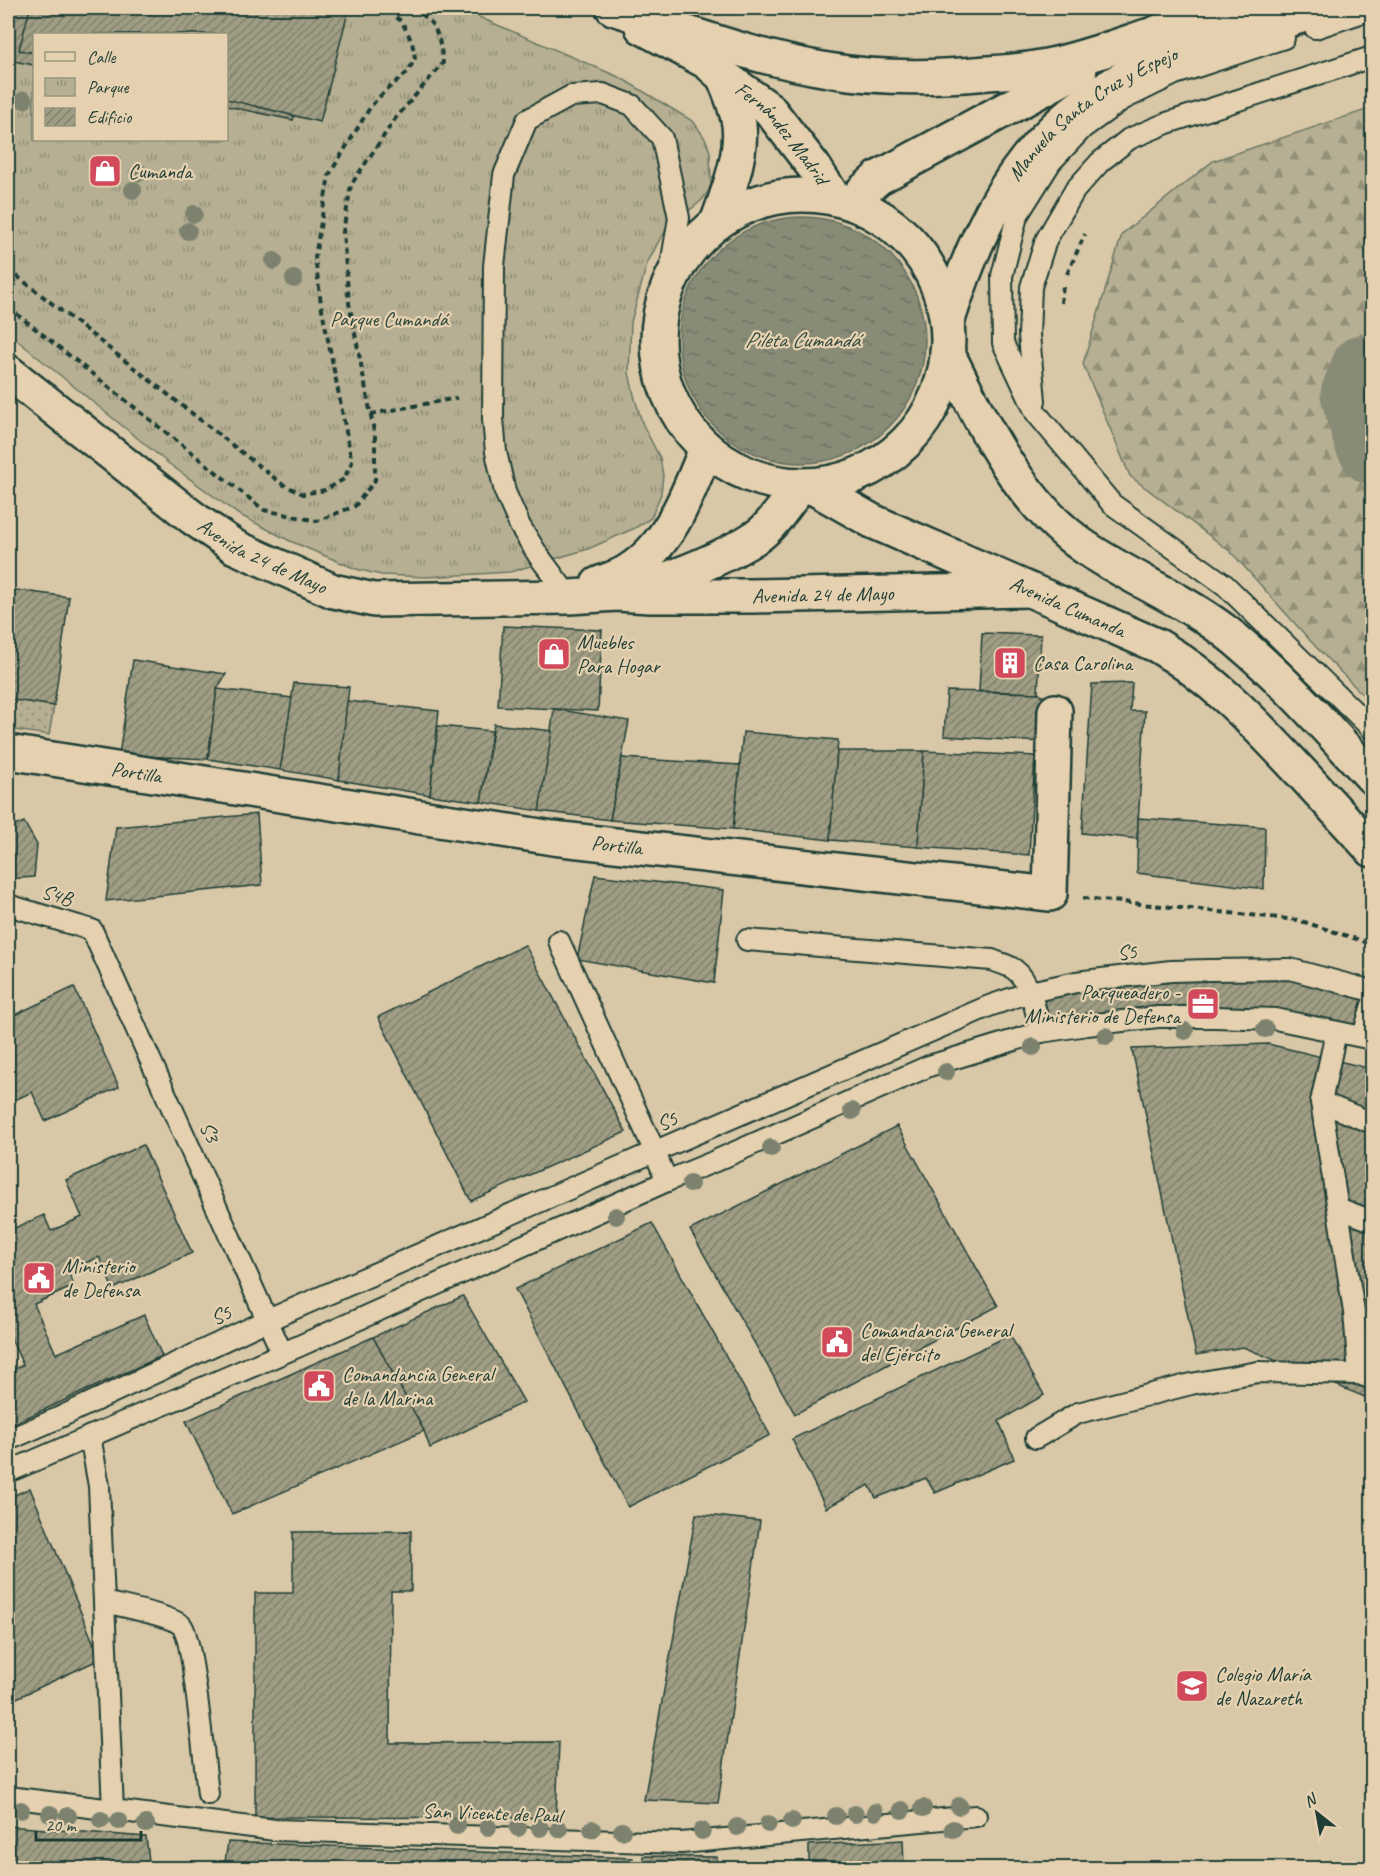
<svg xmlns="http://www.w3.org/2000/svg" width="1380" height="1876" viewBox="0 0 1380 1876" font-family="Caveat,sans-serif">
<defs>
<pattern id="grass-dots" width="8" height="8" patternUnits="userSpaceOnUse" patternTransform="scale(1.5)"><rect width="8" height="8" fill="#b6af93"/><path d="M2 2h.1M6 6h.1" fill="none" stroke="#939079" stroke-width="1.8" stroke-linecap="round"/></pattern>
<pattern id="forest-firs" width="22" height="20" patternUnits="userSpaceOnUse" patternTransform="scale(1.5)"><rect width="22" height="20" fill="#b6af93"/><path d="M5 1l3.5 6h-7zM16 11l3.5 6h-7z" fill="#939079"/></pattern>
<pattern id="park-tufts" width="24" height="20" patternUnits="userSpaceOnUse" patternTransform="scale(1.5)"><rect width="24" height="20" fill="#b6af93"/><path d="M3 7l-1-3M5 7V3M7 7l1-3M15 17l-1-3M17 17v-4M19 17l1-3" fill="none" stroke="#939079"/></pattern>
<pattern id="water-ripples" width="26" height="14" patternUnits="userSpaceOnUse" patternTransform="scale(1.5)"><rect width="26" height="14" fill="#888b76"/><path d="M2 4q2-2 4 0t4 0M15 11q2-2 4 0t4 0" fill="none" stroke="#6f7362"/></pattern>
<pattern id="building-hatch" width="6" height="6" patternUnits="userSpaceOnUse" patternTransform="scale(1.5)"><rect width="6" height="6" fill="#9f9d84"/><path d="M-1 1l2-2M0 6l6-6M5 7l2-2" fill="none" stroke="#81816d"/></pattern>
</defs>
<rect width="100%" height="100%" fill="#d9c8a8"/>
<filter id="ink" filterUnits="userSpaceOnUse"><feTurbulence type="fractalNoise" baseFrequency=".0167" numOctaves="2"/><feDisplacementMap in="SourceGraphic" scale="12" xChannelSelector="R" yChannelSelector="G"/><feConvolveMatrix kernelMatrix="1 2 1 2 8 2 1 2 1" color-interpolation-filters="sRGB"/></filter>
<g filter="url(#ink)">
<polygon fill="url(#grass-dots)" stroke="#6a7664" stroke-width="1.5" points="8,699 54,706 49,735 8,729"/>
<polygon fill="url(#forest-firs)" stroke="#6a7664" stroke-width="1.5" points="1372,108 1372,704 1316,647 1231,552 1130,476 1083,364 1122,234 1213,161"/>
<path fill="url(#park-tufts)" stroke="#6a7664" stroke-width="1.5" fill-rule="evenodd" d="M8,8H458L621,78L694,122L706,140L710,152L711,184L708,192L701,201L670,226L660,239L647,264L631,322L629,373L635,399L643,425L660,458L663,475L661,494L651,518L635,528L588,549L510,572L427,577L381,575L356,569L290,541L238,514L168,463L8,333ZM34,34H226V140H34Z"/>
<circle fill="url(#water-ripples)" stroke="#5e6c5c" stroke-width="1.5" cx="802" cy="340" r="123"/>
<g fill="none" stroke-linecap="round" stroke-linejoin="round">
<polyline stroke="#888b76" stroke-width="63" points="1372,365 1363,366 1352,394 1365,440 1372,453"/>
</g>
<g fill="url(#building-hatch)" stroke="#1f3d34" stroke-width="1.5">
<polygon points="8,8 318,8 293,120 226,106 226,34 34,34 34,65 8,60"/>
<polygon points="30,8 349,8 320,122 226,99 226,34 34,34 34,53 19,50"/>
<polygon points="99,163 116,168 112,180 95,174"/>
<polygon points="8,589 69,597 54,706 8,699"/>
<polygon points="503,626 602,630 598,711 498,706"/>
<polygon points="982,633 1041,635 1038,693 979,691"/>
<polygon points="133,660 226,674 217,689 208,759 119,755"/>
<polygon points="294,683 349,687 339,780 280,770"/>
<polygon points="1132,683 1130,711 1145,711 1137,839 1082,833 1092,684"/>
<polygon points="217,689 292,698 280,770 208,759"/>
<polygon points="947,691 1038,693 1044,697 1041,742 944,736"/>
<polygon points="347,701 439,711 430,795 339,780"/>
<polygon points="554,709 629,721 610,820 539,811"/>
<polygon points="494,724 552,731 539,811 481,802"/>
<polygon points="438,726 492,731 481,802 430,795"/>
<polygon points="743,732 838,740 830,840 733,829"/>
<polygon points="837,751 924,751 918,847 830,840"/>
<polygon points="924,751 1035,756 1029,855 918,847"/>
<polygon points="622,758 740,765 733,829 610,820"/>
<polygon points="257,814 262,885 106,901 116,827"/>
<polygon points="1138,818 1265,827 1264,889 1137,873"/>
<polygon points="24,822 37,845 34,877 8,879 8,829"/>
<polygon points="595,875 724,890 714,983 577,959"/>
<polygon points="525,945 626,1132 471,1201 378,1017"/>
<polygon points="1288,978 1367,998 1357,1027 1047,1023 1040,998 1081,988 1179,979"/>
<polygon points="74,987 119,1087 45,1121 32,1092 8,1103 8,1018"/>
<polygon points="1268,1044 1372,1069 1372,1400 1243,1347 1196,1355 1132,1049"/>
<polygon points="897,1126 998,1306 795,1414 690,1230"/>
<polygon points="143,1145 192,1253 113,1289 99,1257 68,1271 74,1286 34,1304 56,1354 144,1315 162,1356 8,1426 8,1372 23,1365 8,1332 8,1231 44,1215 51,1231 82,1217 66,1180"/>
<polygon points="652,1223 770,1435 628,1507 515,1289"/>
<polygon points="463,1296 524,1402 430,1448 424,1431 373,1337"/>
<polygon points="1010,1335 1044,1395 999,1421 1014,1459 935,1493 926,1478 876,1498 869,1485 826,1508 792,1439"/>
<polygon points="373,1337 424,1431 232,1514 186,1421"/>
<polygon points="30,1488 100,1659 8,1702 8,1498"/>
<polygon points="696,1514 760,1521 718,1803 644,1800"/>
<polygon points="411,1531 411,1591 391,1591 390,1743 559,1742 556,1818 255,1817 255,1593 293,1593 293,1532"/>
<polygon points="8,1826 146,1837 150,1868 8,1868"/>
<polygon points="903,1840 904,1868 809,1868 809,1845"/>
<polygon points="228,1842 633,1858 632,1868 224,1868"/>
<polygon points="643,1856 717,1857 718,1868 643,1868"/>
</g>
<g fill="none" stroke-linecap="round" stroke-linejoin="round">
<g stroke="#1f3d34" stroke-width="24">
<g id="service">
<polyline points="1315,28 1372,9"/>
<polyline points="1284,38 1175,74 1122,100 1083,128 1051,162 1017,216 1002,276 1003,343 1036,413 1112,504 1225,585 1372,729"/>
<polyline points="1035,401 1029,335 1031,287 1046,240 1075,190 1100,162 1129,139 1167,123 1372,57"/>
<polyline points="569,597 538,555 520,526 505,492 496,452 493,419 494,266 504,175 527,120 571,96 603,94 632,105 662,138 679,218 667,289"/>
<polyline points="8,905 92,930 282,1353"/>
<path d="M747,940L992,960C999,963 1009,965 1015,970C1031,982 1036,1013 1041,1032"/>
<polyline points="559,941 650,1141 667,1181"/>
<polyline points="1336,1032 1321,1102 1354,1312 1359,1374 1372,1379"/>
<polyline points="1363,1036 1372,1005"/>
<polyline points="1321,1102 1372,1123"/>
<polyline points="1338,1208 1372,1221"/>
<polyline points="90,1436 99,1486 113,1810"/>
<polyline points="1036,1438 1078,1413 1191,1384 1258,1372 1359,1374"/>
<polyline points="8,1440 56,1419 268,1320 989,1006 1030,992 1076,982 1171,971 1209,970 1290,969 1372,991"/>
<polyline points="8,1472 297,1347 667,1181 713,1162 929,1066 1041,1032 1087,1025 1158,1017 1215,1017 1275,1019 1372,1039"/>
<path d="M104,1602C120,1606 173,1616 182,1626C193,1638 205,1769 208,1794"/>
<polyline points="8,1797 275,1830 681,1843 976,1816"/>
</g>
</g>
<g stroke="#1f3d34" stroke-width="38">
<g id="minor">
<path id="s1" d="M642,27L707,62L723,76L769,109L814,167L834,198"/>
<path d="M717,223C727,194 743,156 739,124C736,107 730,92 723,76"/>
<path id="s2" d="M8,752L553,838L1050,894L1055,711"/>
</g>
</g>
<g stroke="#1f3d34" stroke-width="38">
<g id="secondary">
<path d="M613,8C684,31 754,58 828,70C880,79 935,78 988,73C1007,72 1027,70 1047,66C1081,59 1114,47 1147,36"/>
<polyline points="1128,45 1168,28 1237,8"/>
<circle cx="803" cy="340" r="145"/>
<polyline points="853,203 863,191 878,178 1080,69"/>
<path id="s3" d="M947,323C989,189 1042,108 1176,53L1329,8"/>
<path d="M947,352C983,425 1020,506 1092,552C1139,582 1191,603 1235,639C1285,680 1328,730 1372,777"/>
<path id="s4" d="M8,372L193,518L235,547L333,591L374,600L569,597L617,594L650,596H753L1027,590"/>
<path id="s5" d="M809,485L872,521L1158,646C1211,677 1253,721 1295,766C1321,794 1347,822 1372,850"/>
<path d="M598,584C607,580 619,577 628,571C671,544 688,493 706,449"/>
<path d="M639,588C677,577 726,557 759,535C773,525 790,499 801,485"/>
</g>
</g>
<g stroke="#1f3d34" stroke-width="4" stroke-dasharray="6 4.5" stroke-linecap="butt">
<polyline points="8,269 282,484 303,494 325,490 344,479 352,462 321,304 315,257 329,175 371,106 384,92 408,72 415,58 412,42 402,22 385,8"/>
<polyline points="1067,274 1085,234"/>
<polyline points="1061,303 1063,286"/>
<path d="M8,307L264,510L317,521L355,506L375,480V436L349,303L343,232L351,185L395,119L443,63C439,35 438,23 412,8"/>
<polyline points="371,414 457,398"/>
<polyline points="1083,898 1298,920 1372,944"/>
</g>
<use href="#service" stroke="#e5d1b0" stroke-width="20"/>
<use href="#minor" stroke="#e5d1b0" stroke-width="33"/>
<use href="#secondary" stroke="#e5d1b0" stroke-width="33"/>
</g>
<g fill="#7b826e">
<circle cx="24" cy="100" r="9"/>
<circle cx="139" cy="173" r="9"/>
<circle cx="133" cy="190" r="9"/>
<circle cx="194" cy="214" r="9"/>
<circle cx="188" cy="231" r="9"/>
<circle cx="274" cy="261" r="9"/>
<circle cx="294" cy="279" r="9"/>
<circle cx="1265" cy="1029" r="9"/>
<circle cx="1185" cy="1031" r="9"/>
<circle cx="1106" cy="1036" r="9"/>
<circle cx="1033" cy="1047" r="9"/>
<circle cx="946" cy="1072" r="9"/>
<circle cx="852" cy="1111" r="9"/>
<circle cx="771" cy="1148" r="9"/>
<circle cx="690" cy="1184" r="9"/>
<circle cx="616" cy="1216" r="9"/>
<circle cx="959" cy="1806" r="9"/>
<circle cx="923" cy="1808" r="9"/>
<circle cx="21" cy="1810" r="9"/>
<circle cx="902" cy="1810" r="9"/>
<circle cx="875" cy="1812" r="9"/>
<circle cx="50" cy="1814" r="9"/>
<circle cx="855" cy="1814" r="9"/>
<circle cx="68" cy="1816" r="9"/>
<circle cx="836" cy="1816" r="9"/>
<circle cx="101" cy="1820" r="9"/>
<circle cx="119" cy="1821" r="9"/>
<circle cx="792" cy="1821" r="9"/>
<circle cx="146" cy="1824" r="9"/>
<circle cx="768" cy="1824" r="9"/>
<circle cx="457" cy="1826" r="9"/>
<circle cx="488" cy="1827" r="9"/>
<circle cx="737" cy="1827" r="9"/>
<circle cx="518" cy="1828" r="9"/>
<circle cx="540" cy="1828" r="9"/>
<circle cx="559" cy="1829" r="9"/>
<circle cx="592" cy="1829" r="9"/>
<circle cx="953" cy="1829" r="9"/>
<circle cx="622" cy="1831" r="9"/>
<circle cx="702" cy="1831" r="9"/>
</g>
</g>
<defs>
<g id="shop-square" transform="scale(1.725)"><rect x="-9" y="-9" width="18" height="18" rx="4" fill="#d1495b" stroke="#e5d1b0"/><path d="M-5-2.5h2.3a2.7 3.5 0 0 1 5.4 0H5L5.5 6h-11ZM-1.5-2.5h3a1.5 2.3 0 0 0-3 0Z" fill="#fff"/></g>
<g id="building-square" transform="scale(1.725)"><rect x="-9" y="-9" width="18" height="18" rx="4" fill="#d1495b" stroke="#e5d1b0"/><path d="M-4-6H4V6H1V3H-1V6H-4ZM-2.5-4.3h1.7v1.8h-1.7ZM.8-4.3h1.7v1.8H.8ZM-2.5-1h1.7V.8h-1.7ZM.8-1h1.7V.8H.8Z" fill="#fff"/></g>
<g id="office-square" transform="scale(1.725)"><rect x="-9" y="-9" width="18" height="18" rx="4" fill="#d1495b" stroke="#e5d1b0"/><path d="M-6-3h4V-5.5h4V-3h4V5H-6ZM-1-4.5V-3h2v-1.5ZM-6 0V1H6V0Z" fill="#fff"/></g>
<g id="civic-square" transform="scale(1.725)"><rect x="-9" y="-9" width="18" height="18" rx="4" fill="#d1495b" stroke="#e5d1b0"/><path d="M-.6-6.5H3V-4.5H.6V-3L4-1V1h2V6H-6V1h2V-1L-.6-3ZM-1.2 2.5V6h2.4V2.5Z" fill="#fff"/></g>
<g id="school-square" transform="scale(1.725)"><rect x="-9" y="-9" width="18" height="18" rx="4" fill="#d1495b" stroke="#e5d1b0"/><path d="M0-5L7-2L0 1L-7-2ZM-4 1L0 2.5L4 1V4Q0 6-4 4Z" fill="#fff"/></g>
</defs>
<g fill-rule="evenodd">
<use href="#shop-square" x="105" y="171"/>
<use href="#shop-square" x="554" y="654"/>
<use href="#building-square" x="1010" y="663"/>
<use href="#office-square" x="1203" y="1004"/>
<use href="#civic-square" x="39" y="1278"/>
<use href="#civic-square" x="837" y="1342"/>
<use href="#civic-square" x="319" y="1386"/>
<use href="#school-square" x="1192" y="1686"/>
</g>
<g text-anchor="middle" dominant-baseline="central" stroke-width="4.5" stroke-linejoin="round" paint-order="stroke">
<g font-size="21" fill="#1f3d34" stroke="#e5d1b0">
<text stroke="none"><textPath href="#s3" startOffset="264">Manuela Santa Cruz y Espejo</textPath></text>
<text stroke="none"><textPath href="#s1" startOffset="178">Fernández Madrid</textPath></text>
<text stroke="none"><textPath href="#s4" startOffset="315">Avenida 24 de Mayo</textPath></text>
<text stroke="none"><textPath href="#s4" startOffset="885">Avenida 24 de Mayo</textPath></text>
<text stroke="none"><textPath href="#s5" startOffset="286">Avenida Cumanda</textPath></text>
<text stroke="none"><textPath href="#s2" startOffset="130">Portilla</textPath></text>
<text stroke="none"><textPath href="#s2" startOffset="616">Portilla</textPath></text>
<text transform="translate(57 895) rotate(17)">S4B</text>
<text transform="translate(1127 952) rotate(-6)">S5</text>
<text transform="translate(667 1121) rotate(-24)">S5</text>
<text transform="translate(210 1132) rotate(66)">S3</text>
<text transform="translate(221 1315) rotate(-25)">S5</text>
<text transform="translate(492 1813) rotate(2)">San Vicente de Paul</text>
</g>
<g font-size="21" fill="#1f3d34" stroke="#e5d1b0" text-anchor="start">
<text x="128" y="171">Cumanda</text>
<text x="577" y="642">Muebles<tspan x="577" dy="24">Para Hogar</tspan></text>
<text x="1033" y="663">Casa Carolina</text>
<text x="1180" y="992" text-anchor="end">Parqueadero -<tspan x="1180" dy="24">Ministerio de Defensa</tspan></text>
<text x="62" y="1266">Ministerio<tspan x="62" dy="24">de Defensa</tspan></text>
<text x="860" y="1330">Comandancia General<tspan x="860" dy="24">del Ejército</tspan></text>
<text x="342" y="1374">Comandancia General<tspan x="342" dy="24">de la Marina</tspan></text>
<text x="1215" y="1674">Colegio María<tspan x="1215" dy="24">de Nazareth</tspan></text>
</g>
<g font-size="21" fill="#2e483e" stroke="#e5d1b0">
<text x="389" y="319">Parque Cumandá</text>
</g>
<g font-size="22" font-style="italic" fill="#2f493e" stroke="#e5d1b0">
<text x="802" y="340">Pileta Cumandá</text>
</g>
</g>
<rect width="1380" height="1876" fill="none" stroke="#e5d1b0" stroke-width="30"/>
<rect x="15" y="15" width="1350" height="1846" fill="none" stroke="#1f3d34" stroke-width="2" filter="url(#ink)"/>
<rect x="33" y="33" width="195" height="108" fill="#e5d1b0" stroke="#96967e" stroke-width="1.5"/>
<rect x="45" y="52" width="30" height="9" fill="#e5d1b0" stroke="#96967e" stroke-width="1.5"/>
<text x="87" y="63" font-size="18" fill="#1f3d34">Calle</text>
<rect x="45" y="78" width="30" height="18" fill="url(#park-tufts)" stroke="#96967e" stroke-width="1.5"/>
<text x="87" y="93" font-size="18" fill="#1f3d34">Parque</text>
<rect x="45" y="108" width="30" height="18" fill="url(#building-hatch)" stroke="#96967e" stroke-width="1.5"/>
<text x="87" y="123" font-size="18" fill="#1f3d34">Edificio</text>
<g transform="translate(1317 1813) rotate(329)" stroke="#e5d1b0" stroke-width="4.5" paint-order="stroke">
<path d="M0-4.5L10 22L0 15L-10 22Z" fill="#1f3d34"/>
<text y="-9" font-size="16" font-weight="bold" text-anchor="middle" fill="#1f3d34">N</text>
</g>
<path d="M36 1831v9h105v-9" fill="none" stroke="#1f3d34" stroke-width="3"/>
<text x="45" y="1831" font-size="18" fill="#1f3d34" stroke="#e5d1b0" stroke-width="4.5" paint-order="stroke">20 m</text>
</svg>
